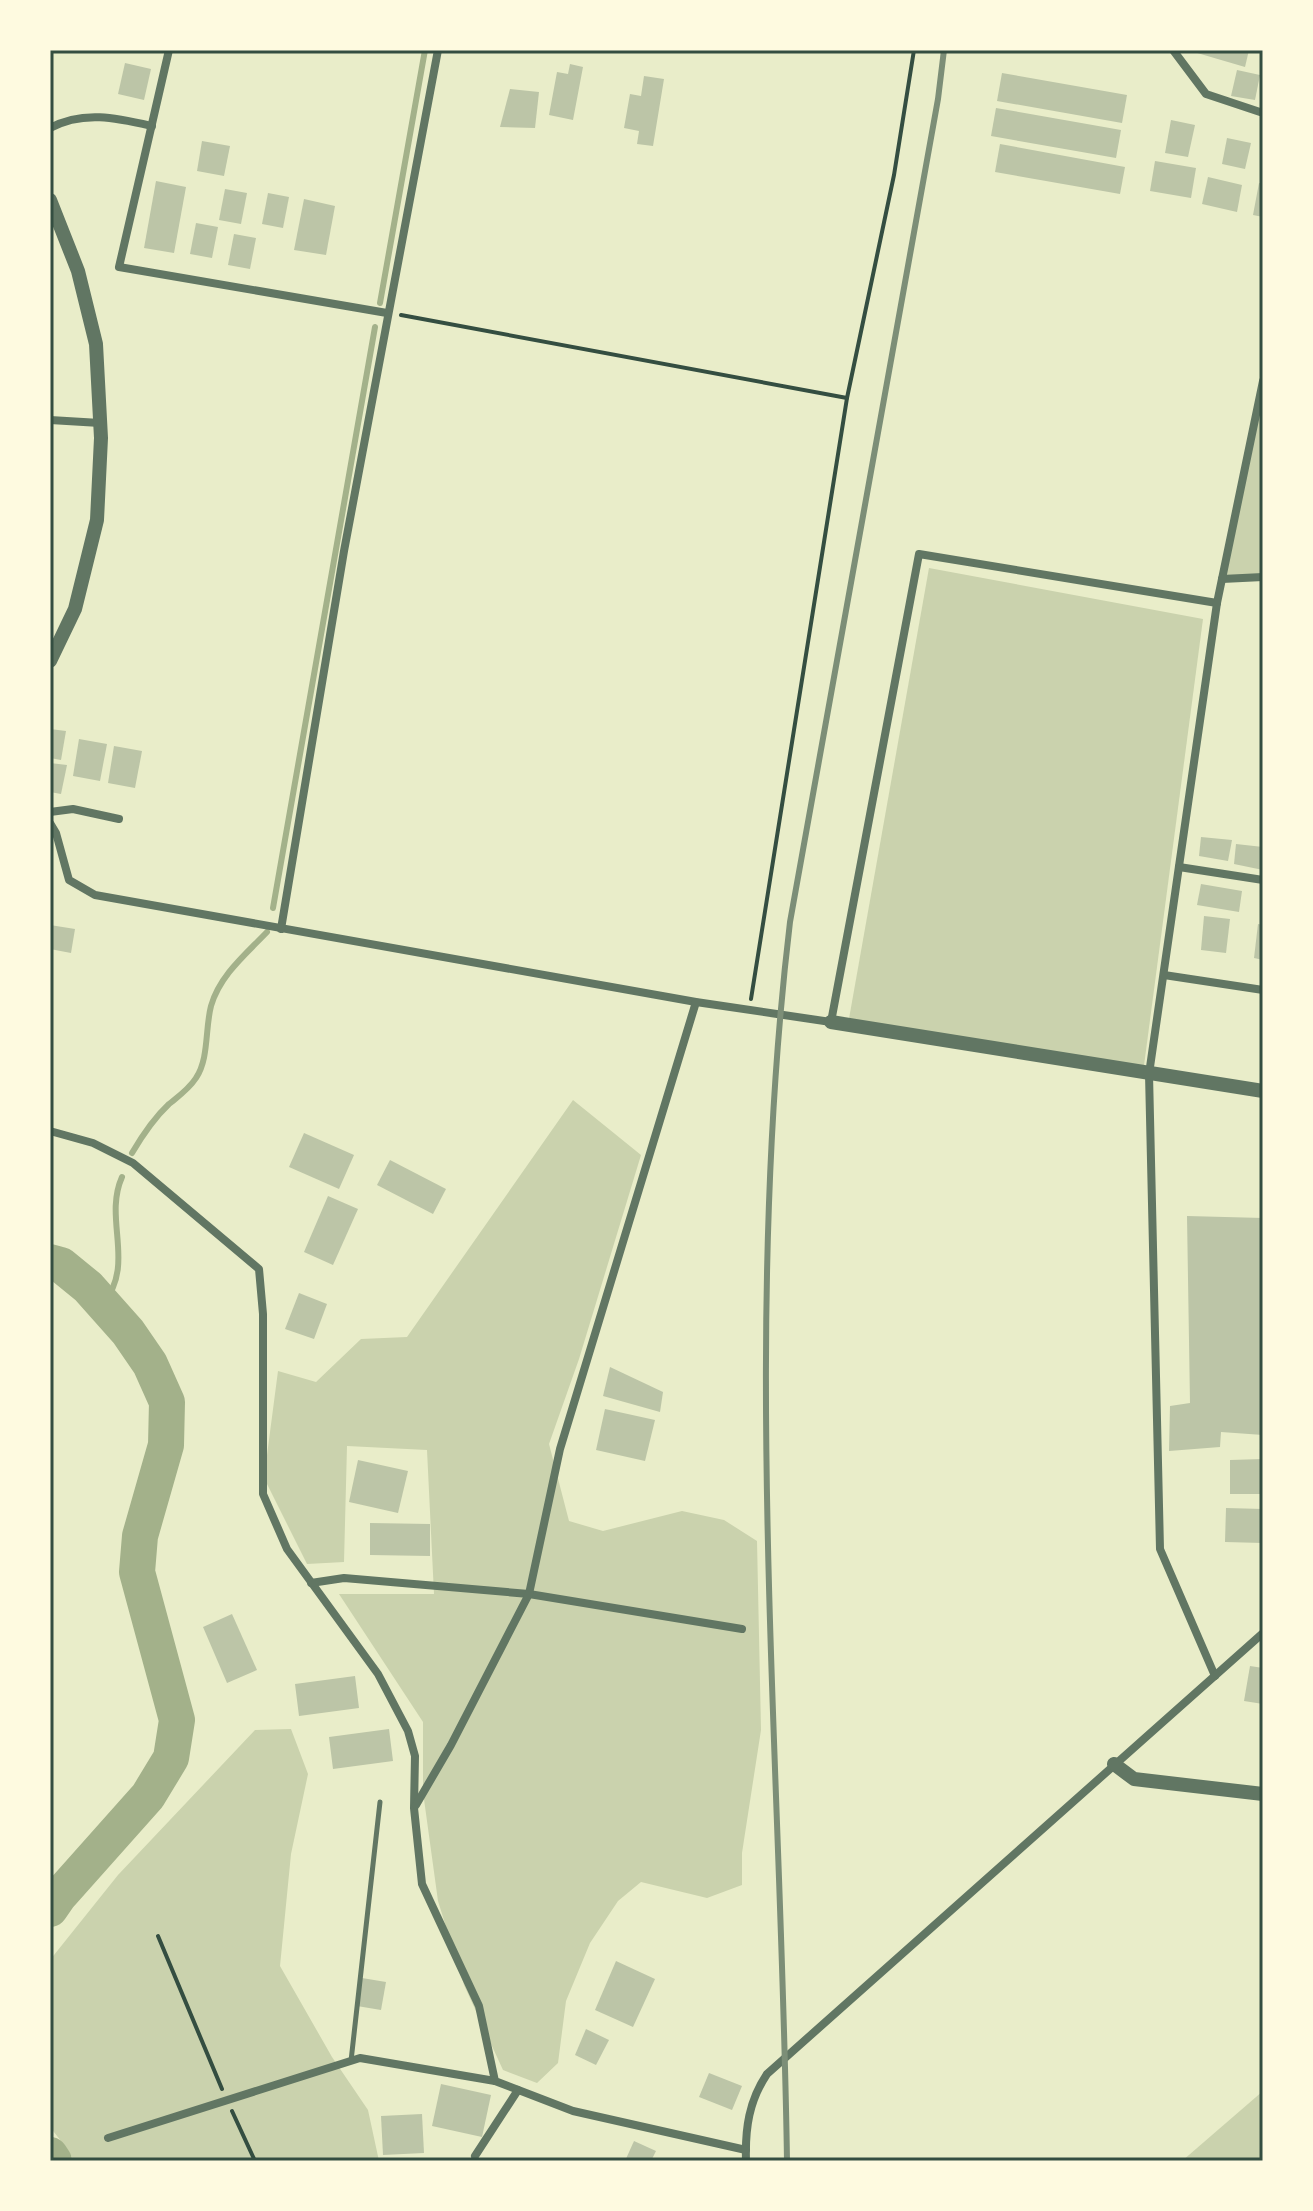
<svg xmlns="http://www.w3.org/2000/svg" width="1313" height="2211" viewBox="0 0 1313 2211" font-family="Lato,sans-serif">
<rect width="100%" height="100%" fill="#e9edc9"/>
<g fill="#cad2ad">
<polygon points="1263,384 1263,574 1222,579"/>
<polygon points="929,568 1203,619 1143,1073 847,1030"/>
<polygon points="573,1100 641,1155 579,1359 549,1444 569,1521 603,1531 682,1511 724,1520 757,1541 761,1730 742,1853 742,1885 707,1898 641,1882 618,1901 590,1943 566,2001 558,2063 537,2083 503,2070 464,1985 438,1901 423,1792 423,1722 339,1594 434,1594 427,1450 347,1446 344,1562 307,1564 264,1478 278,1371 316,1382 361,1339 407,1337"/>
<polygon points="291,1729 308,1774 291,1854 280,1966 332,2057 368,2110 379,2161 74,2161 68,2150 50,2127 50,1960 118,1875 255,1730"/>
<polygon points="1263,2091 1263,2161 1182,2161"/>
</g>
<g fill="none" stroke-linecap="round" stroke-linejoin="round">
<g stroke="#a3b18a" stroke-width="6">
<polyline points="380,303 425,50"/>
<polyline points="273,908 375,327"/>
<path d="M132,1153C142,1136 154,1118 169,1104C179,1096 189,1089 196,1078C209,1059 205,1029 211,1006C220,975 246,954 267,932"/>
<path d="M103,1304C136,1263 103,1220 122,1177"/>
</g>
<g stroke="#a3b18a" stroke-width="36">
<polyline points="50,1262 61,1265 88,1287 128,1332 150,1364 167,1402 166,1445 140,1536 137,1572 177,1720 171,1758 148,1796 59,1896 50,1909"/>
<polyline points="50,2155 54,2161"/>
</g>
</g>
<g fill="#bcc5a7">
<polygon points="1187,50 1249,50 1245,67"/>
<polygon points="125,63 151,69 144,100 118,94"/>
<polygon points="570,64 583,67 573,120 549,115 557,72 568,74"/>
<polygon points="1237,70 1260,75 1255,100 1231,96"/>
<polygon points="1002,73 1127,95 1122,123 997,101"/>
<polygon points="644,76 664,79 653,146 637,144 639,131 624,128 630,94 641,96"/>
<polygon points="510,89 539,92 535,128 500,127"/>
<polygon points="996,108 1121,130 1116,158 991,136"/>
<polygon points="1171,120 1195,125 1188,157 1165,153"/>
<polygon points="1227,138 1251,143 1245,169 1222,164"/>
<polygon points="202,141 230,146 224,176 197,171"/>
<polygon points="1000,144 1125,167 1120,194 995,172"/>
<polygon points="1155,161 1196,168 1191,198 1150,191"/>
<polygon points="1208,177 1242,185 1237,212 1202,204"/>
<polygon points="156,181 186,187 174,253 144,248"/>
<polygon points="1259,183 1263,184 1263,217 1253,215"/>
<polygon points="225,189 247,193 241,224 219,220"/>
<polygon points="268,193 289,197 283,228 262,224"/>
<polygon points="304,199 335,206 326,255 294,250"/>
<polygon points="196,223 218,227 212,258 190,254"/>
<polygon points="234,234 256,238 250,269 228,265"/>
<polygon points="50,729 66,731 61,760 50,758"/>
<polygon points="79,739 107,744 100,781 73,776"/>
<polygon points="114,746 142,751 135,788 108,783"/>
<polygon points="50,763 67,765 61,794 50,792"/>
<polygon points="1201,837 1232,840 1228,861 1199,856"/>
<polygon points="1236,844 1263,847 1263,870 1234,864"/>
<polygon points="1201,884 1242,891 1239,912 1197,905"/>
<polygon points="1204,916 1230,919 1226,953 1201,950"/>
<polygon points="1258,924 1263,925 1263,960 1254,958"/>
<polygon points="50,925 75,929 71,953 50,949"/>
<polygon points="304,1133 354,1155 339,1189 289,1167"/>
<polygon points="390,1160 446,1189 433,1214 377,1185"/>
<polygon points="328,1196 358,1209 333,1265 304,1252"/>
<polygon points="1187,1216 1263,1218 1263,1435 1221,1432 1220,1447 1169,1451 1170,1406 1190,1403"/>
<polygon points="299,1293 327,1304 314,1339 285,1329"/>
<polygon points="610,1367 663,1392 660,1412 603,1396"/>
<polygon points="605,1409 655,1420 645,1461 596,1450"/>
<polygon points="1263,1459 1263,1494 1230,1494 1230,1460"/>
<polygon points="358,1460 408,1471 398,1513 349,1502"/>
<polygon points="1226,1508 1263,1509 1263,1543 1225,1542"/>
<polygon points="370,1523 430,1524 430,1556 370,1555"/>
<polygon points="232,1614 257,1670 227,1683 203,1627"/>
<polygon points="1250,1666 1263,1668 1263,1704 1244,1701"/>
<polygon points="355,1676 359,1708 299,1716 295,1684"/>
<polygon points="389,1729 393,1761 333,1769 329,1737"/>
<polygon points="616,1961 655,1979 633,2027 595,2010"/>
<polygon points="362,1978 386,1982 381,2010 357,2006"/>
<polygon points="586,2029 609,2040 596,2065 575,2055"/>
<polygon points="709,2073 742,2086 732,2110 699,2097"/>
<polygon points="441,2084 491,2095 482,2137 432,2126"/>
<polygon points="422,2114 424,2153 383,2155 381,2116"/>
<polygon points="634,2141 656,2151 651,2161 625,2161"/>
</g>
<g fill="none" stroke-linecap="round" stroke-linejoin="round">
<g stroke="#344e41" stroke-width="4">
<polyline points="401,315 847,398"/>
<polyline points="751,999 847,398 894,175 914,50"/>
<polyline points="158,1936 222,2089"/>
<polyline points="232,2111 255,2161"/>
</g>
<polyline stroke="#617663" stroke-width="5" points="351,2061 380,1802"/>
<g stroke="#617663" stroke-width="8">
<polyline points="169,50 119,267 387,313"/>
<polyline points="1173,50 1206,94 1263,113"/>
<path d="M50,128C83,110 117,118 152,126"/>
<polyline points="50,420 100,423"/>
<polyline points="1222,579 1263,577"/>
<polyline points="50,812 73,809 119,819"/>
<polyline points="50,823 56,833 69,880 95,895 696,1002 831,1022 919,554 1217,603"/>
<polyline points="1179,867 1263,880"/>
<polyline points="281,929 344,551 438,50"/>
<polyline points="1164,975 1263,990"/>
<polyline points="50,1131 93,1143 133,1163 259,1269 263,1314 263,1494 287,1549 378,1674 408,1731 415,1756 414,1808 422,1884 479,2006 495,2081 573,2111 746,2150"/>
<polyline points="311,1583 344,1578 529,1594 742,1629"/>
<polyline points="1215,1676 1160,1549 1149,1074 1217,603 1263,381"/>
<polyline points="416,1805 451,1745 529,1594 560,1449 696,1002"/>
<polyline points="108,2138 360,2058 495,2081"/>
<polyline points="475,2156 518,2090"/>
<path d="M746,2161C745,2128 749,2101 767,2074L1263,1633"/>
</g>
<g stroke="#617663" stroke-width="14">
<polyline points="50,200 78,271 96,344 101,438 97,520 75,609 50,661"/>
<polyline points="831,1022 1263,1091"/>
<polyline points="1114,1764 1134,1779 1263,1794"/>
</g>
<path stroke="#7c8e77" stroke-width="6" d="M787,2161C781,1750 741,1331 790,922L938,99L944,50"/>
</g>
<rect width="1313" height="2211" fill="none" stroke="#fefae0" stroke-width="104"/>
<rect x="52" y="52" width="1209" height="2107" fill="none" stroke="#344e41" stroke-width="3"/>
</svg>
